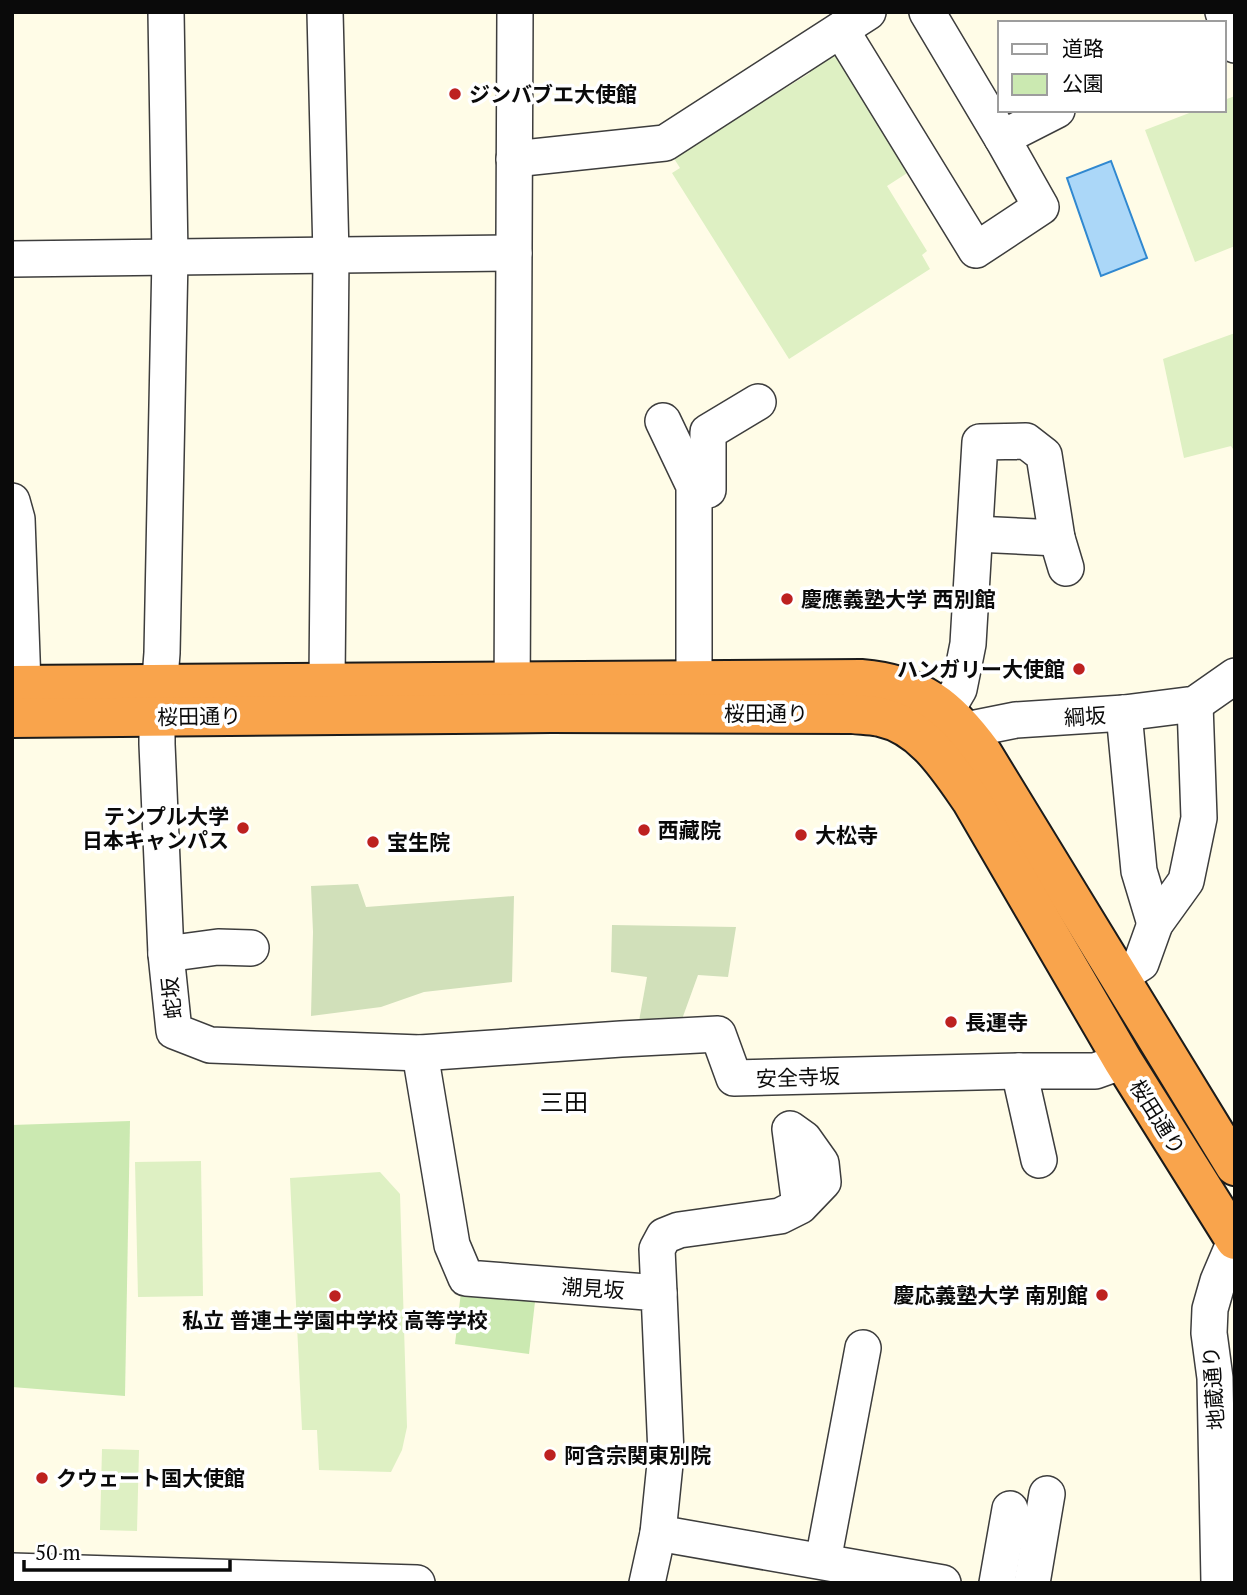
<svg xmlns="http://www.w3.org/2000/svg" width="1247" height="1595" viewBox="0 0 1247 1595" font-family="'PT Serif','Noto Sans JP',serif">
<rect width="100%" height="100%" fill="#fffce7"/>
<g fill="#cbe9b1">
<polygon points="130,1121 125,1396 12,1387 12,1125"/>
<polygon points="462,1283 536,1293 529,1354 455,1344"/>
</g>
<g fill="#d1e0ba">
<polygon points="358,884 366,907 514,896 512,982 424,992 381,1007 311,1016 313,932 311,886"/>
<polygon points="612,925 736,927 728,977 698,975 681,1022 639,1021 647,977 611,972"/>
</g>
<g fill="#def0c3">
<polygon points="838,41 915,168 887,186 927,251 922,255 930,269 789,359 672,173 680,168 673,157 810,73 803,62"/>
<polygon points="1235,96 1235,246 1195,262 1145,130 1197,110 1224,110 1224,100"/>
<polygon points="1235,333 1235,452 1231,446 1184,458 1163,359"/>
<polygon points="201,1161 203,1296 138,1297 135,1162"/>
<polygon points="380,1172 400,1194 407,1427 402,1450 391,1472 319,1470 317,1430 302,1430 290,1178"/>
<polygon points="102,1449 139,1450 137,1531 100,1530"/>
</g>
<polygon fill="#abd7f8" stroke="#3088d0" stroke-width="2" points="1111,161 1147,258 1101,276 1067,178"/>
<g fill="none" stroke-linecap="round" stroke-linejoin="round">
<g stroke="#3d3d3d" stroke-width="38">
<g id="minor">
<polyline points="166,12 170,257 162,653 157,717 157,744 166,954 174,1031 210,1045 420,1053 621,1039 718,1034 734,1078 1019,1071 1095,1071 1123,1061"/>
<polyline points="325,12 331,255 327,682"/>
<polyline points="1223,12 1235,45"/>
<polyline points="841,30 976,250 1041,207 1002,138 927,12"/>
<polyline points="1002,138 1057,110"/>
<polyline points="514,159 665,143 868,12"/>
<polyline points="12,259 514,253"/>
<polyline points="663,421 694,486 694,680"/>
<polyline points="708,490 708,432 758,402"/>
<polyline points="12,501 17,519 23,685"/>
<polyline points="975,534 1057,538"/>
<polyline points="512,710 515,12"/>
<polyline points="946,711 959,689 968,644 980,442 1026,441 1044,455 1057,538 1066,568"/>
<polyline points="1124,713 1139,871 1155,924"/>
<polyline points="940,742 966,730 1016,720 1124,713 1195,704 1235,676"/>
<polyline points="166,954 218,947 251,948"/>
<polyline points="1119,977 1141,963 1155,924 1186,881 1199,818 1195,704"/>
<polyline points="420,1053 452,1245 466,1278 659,1293 666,1454 658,1533 647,1583"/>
<polyline points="1019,1071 1039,1160"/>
<polyline points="659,1293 657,1249 664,1236 679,1230 780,1216 800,1206 823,1182 821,1163 804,1139 790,1129 800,1206"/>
<polyline points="658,1533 943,1583"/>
<polyline points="823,1561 863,1348"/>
<polyline points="12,1571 417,1583"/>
<polyline points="997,1583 1010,1509"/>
<polyline points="1032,1583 1047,1494"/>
<polyline points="1219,1583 1215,1378 1209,1333 1210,1309 1218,1281 1235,1241"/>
</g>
</g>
<g stroke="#1b1b1b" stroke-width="42">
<g id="highway">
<path d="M12,685L861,679C920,684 949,707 983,754L1235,1166"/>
<path d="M12,718L551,713L853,714C862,715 872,715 880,717C923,726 948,767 971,800L1123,1061L1235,1240"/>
</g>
</g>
<use href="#minor" stroke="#fff" stroke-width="35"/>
<use href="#highway" stroke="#f9a44c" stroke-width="38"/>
</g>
<g fill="#bd2120" stroke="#fff" stroke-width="2.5">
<circle cx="455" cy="94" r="7"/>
<circle cx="787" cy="599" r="7"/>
<circle cx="1079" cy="669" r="7"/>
<circle cx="243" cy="828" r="7"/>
<circle cx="644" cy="830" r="7"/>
<circle cx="801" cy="835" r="7"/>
<circle cx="373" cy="842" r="7"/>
<circle cx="951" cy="1022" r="7"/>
<circle cx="1102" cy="1295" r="7"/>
<circle cx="335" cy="1296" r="7"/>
<circle cx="550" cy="1455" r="7"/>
<circle cx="42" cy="1478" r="7"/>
</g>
<g text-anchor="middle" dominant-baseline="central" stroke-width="7" stroke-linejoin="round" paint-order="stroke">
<g font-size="21" font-weight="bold" fill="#0a0a0a" stroke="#fff" text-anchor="start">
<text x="469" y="94">ジンバブエ大使館</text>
<text x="801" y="599">慶應義塾大学 西別館</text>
<text x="1065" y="669" text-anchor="end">ハンガリー大使館</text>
<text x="229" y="816" text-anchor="end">テンプル大学<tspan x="229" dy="24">日本キャンパス</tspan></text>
<text x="658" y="830">西藏院</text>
<text x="815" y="835">大松寺</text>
<text x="387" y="842">宝生院</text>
<text x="965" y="1022">長運寺</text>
<text x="1088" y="1295" text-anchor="end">慶応義塾大学 南別館</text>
<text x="335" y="1320" text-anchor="middle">私立 普連土学園中学校 高等学校</text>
<text x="564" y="1455">阿含宗関東別院</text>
<text x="56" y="1478">クウェート国大使館</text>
</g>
<g font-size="21" fill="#0a0a0a" stroke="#fff">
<text x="766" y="713">桜田通り</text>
<text transform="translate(199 716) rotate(-1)">桜田通り</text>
<text transform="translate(1085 716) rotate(-4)">綱坂</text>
<text transform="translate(171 998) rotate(-96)">蛇坂</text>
<text transform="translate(798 1077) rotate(-2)">安全寺坂</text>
<text transform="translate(1158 1117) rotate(58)">桜田通り</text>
<text transform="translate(593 1288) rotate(4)">潮見坂</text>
<text transform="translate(1213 1388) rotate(-94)">地蔵通り</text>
</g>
<g font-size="24" fill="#0a0a0a" stroke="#fff">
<text x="564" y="1102">三田</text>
</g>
</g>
<rect width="1247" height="1595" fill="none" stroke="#0a0a0a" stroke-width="28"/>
<rect x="998" y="21" width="228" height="91" fill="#ffffff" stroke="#9d9d9d" stroke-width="2"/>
<rect x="1012" y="44" width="35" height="10" fill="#ffffff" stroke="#9d9d9d" stroke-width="2"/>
<text x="1062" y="56" font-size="21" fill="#0a0a0a">道路</text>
<rect x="1012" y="74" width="35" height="21" fill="#cbe9b1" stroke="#9d9d9d" stroke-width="2"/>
<text x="1062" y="91" font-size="21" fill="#0a0a0a">公園</text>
<path d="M24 1560v10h206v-10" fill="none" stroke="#0a0a0a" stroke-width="3.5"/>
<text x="35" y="1560" font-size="21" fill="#0a0a0a" stroke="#ffffff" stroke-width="5" paint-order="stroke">50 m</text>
</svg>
